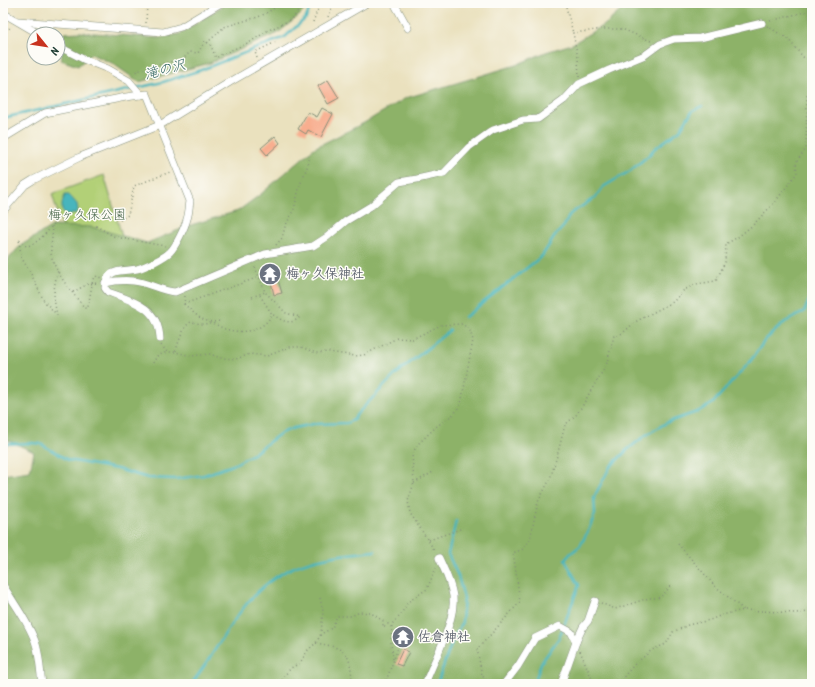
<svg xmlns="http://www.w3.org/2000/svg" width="815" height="687" viewBox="0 0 815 687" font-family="Kalam,'Klee One',sans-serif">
<rect width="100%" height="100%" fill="#fdfcf7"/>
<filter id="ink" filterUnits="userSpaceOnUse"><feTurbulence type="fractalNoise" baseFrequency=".025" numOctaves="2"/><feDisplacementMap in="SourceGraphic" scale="8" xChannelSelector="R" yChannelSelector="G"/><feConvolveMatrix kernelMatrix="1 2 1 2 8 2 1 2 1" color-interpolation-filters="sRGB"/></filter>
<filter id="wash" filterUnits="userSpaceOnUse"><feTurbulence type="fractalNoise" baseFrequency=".012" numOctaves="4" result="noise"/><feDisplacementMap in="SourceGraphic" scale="16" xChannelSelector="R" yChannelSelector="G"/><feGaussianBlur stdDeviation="0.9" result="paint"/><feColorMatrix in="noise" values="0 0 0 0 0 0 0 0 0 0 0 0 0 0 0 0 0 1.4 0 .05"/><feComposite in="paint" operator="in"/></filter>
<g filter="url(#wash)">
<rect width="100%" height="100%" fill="#eae1be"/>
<polygon fill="#b2d077" stroke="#688656" points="104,175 124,243 72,252 61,224 52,194"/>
<g fill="#8db268" stroke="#56784e">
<polygon points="229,3 309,3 301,14 278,33 210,63 139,82 112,63 91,54 78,66 61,60 64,33 80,32 159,38 180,34 222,6"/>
<polygon points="629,3 812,3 812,684 3,684 3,475 30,471 34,452 3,438 3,265 20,246 52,226 92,227 147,243 191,225 238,211 261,194 314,148 364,123 406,98 480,76 516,65 546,52 572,44 607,23"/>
</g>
<polygon fill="#46b5bd" stroke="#327978" points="65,195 69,195 77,204 78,210 76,213 69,215 62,211 62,203"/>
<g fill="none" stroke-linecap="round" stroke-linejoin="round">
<g stroke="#46b5bd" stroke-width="2.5">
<polyline points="3,118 163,82 201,70 285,37 306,18 310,8 314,3"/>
<polyline points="465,317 542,256 555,236 564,226 570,214 596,197 603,187 630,171 649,155 654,149 680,130 692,111 702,106"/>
<polyline points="3,444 33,443 41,444 68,460 117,469 148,478 175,479 204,475 233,465 253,454 281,433 294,428 313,424 347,423 353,420 357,414 396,374 450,330"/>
<path d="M191,684C210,661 223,634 241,611C278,561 318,557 375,551"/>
<polyline points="437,684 452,642 462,622 464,598 458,576 448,554 456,521"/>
<polyline points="534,684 541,663 559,638 579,585 565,560 570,554 580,546 588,531 595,514 594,497 610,467 627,450 646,435 668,422 697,412 712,404 749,363 765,340 785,322 804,312 812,294"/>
</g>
</g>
<g id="blocks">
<g fill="#f8ae8f">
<polygon points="328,80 339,98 328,104 318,86"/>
<polygon points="322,108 333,114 321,137 308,130 306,134 298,129 308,112 317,117"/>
<polygon points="275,136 280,143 267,155 261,148"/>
<polygon points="278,280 282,293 274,295 271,282"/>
<polygon points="401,633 406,635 404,641 399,639"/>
<polygon points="403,649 409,652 402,666 396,664"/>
</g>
</g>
</g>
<g filter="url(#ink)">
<use href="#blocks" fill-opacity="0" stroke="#848f79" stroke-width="1"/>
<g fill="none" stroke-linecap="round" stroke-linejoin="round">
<g stroke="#848f79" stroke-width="8">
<g id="minor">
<polyline points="394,3 408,28"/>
<polyline points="3,13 39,34"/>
<polyline points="18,21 163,32 181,27 221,3"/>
<polyline points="58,46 83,59 108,69 129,81 141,95"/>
<path d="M3,136H7L45,113L126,97L147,94L190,201C189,207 189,214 187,219C185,227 176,246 170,252C164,258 145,267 137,269C123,272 106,267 105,288L108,292C133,301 159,307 160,339"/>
<polyline points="3,211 25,185 33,180 80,157 160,125 230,82 367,3"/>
<path d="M105,283C114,281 124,280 133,281C148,282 160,291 175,292L265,254L313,246L327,237L346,221L371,206L399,182L417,179L444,173L469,147L493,130L523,120L538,119L564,100L579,84L609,70L645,55L660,44L674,39L700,38L762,23"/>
<path d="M3,585C14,604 28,621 35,641C40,655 40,670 42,684"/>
<path d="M425,684C434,660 456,621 453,596C451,582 445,571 439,558"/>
<polyline points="504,684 518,666 535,638 560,626 571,632 576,642"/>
<polyline points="561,684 576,642 583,627 588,621 595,601"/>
</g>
</g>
<g stroke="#848f79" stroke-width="1.5" stroke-dasharray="1 3" stroke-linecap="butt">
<polyline points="565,3 573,33"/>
<polyline points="328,17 335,3"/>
<polyline points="770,21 812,10"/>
<polyline points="313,22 317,11 324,3"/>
<polyline points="146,23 147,3"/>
<polyline points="767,26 788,39 803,57 812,60"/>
<polyline points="3,34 12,26"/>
<polyline points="207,43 224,27 261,16 283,3"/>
<polyline points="257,58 255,52 276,42"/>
<polyline points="133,74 134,72 168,62 181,61 190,52 198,53 205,41 210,44 216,58 222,54 250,42 267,31 290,20 297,13 303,3"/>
<polyline points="579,77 578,58 573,33 604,29 622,29 651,41"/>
<polyline points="120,220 128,215 134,186 170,172"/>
<path d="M56,221C50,229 36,246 26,246L19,239L21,257L30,272L44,301L57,315C53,296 53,289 58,270"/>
<path d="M52,226C54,233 50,244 51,253C53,271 74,295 85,308L88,307L93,279L97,276L101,278"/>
<polyline points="96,226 115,237 165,246"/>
<polyline points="276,245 282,238 285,227 294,209 300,185 309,162 309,156"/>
<path d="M255,267L265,292L286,313L300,317C291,326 282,321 272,314"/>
<polyline points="73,292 88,284 99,283"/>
<path d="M185,296L184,304C194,313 204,325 219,321"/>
<polyline points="252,297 265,292"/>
<polyline points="184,304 259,277"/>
<polyline points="161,345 167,352 176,352 191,356 210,354 220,358 236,359 250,354 267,356 290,347 301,347 316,353 329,352 355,356 364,355 397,338 412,339 441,325 461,324 469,328 473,340 461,404 454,414 437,426 418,444 412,454 414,483 408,501 410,513 435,551"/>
<path d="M176,351C177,346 184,324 191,322C194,322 199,324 203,324C206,324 209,323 212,323C218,325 223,329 229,330C245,334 265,330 272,314L259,294"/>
<polyline points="153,363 157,356 167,352"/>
<polyline points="414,483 433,472"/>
<polyline points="3,523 6,531"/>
<polyline points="429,540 463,528"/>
<polyline points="678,544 715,586 744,610"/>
<polyline points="320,598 323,611 321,633"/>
<polyline points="601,603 615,609 649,598 658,598 663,595 671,585"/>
<path d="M316,643C347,648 351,653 352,684"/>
<polyline points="580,651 594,684"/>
<polyline points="393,659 391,643 392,624 400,616 408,602 427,589 436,568"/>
<polyline points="281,684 283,677 291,668 300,663 308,650 316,643 321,634 332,628 337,616 351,616 360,612 371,613 383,621 383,627 388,624 391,627"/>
<polyline points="385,684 400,642"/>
<path d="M488,684L482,675L477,649C492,634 505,618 520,602L515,565L513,553L523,549L530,539L538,502L550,479L557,456L565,425L576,415L583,405L590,392L606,366L614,336L623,333L635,322L673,302L684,290L696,284L716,281L725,262L726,244L738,237L753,225L775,202L797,173L796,162L806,149L807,95L812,91"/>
<polyline points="620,684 625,675 635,664 652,650 666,644 673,632 688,625 710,620 722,615 744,610 795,613 812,612"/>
</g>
<use href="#minor" stroke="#fff" stroke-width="7"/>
</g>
</g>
<defs>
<g id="temple-disc" transform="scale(1.15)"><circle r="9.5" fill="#6b7280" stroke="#fdfcf7"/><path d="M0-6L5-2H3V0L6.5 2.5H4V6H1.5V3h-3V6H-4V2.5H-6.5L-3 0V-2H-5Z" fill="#fff"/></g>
</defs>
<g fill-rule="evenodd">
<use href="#temple-disc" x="270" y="274"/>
<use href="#temple-disc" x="403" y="637"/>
</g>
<g text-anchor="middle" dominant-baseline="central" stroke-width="3" stroke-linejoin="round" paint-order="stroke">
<g font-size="13" fill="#446245" stroke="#fdfcf7">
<text x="87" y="215">梅ヶ久保公園</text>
</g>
<g font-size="13" font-weight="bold" fill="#5b616d" stroke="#fdfcf7" text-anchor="start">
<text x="286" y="274">梅ヶ久保神社</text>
<text x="418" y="637">佐倉神社</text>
</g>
<g font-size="14" font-style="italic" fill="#2b615d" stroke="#fdfcf7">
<text transform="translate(165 70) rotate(-15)">滝の沢</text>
</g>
</g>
<rect width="815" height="687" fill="none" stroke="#fdfcf7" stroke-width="16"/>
<g transform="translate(46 46) rotate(120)"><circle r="19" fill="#fdfcf7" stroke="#a4b0a9"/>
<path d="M0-3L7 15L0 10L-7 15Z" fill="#c8321e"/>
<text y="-6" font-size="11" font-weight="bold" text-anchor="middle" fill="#1f3d34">N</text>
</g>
</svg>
